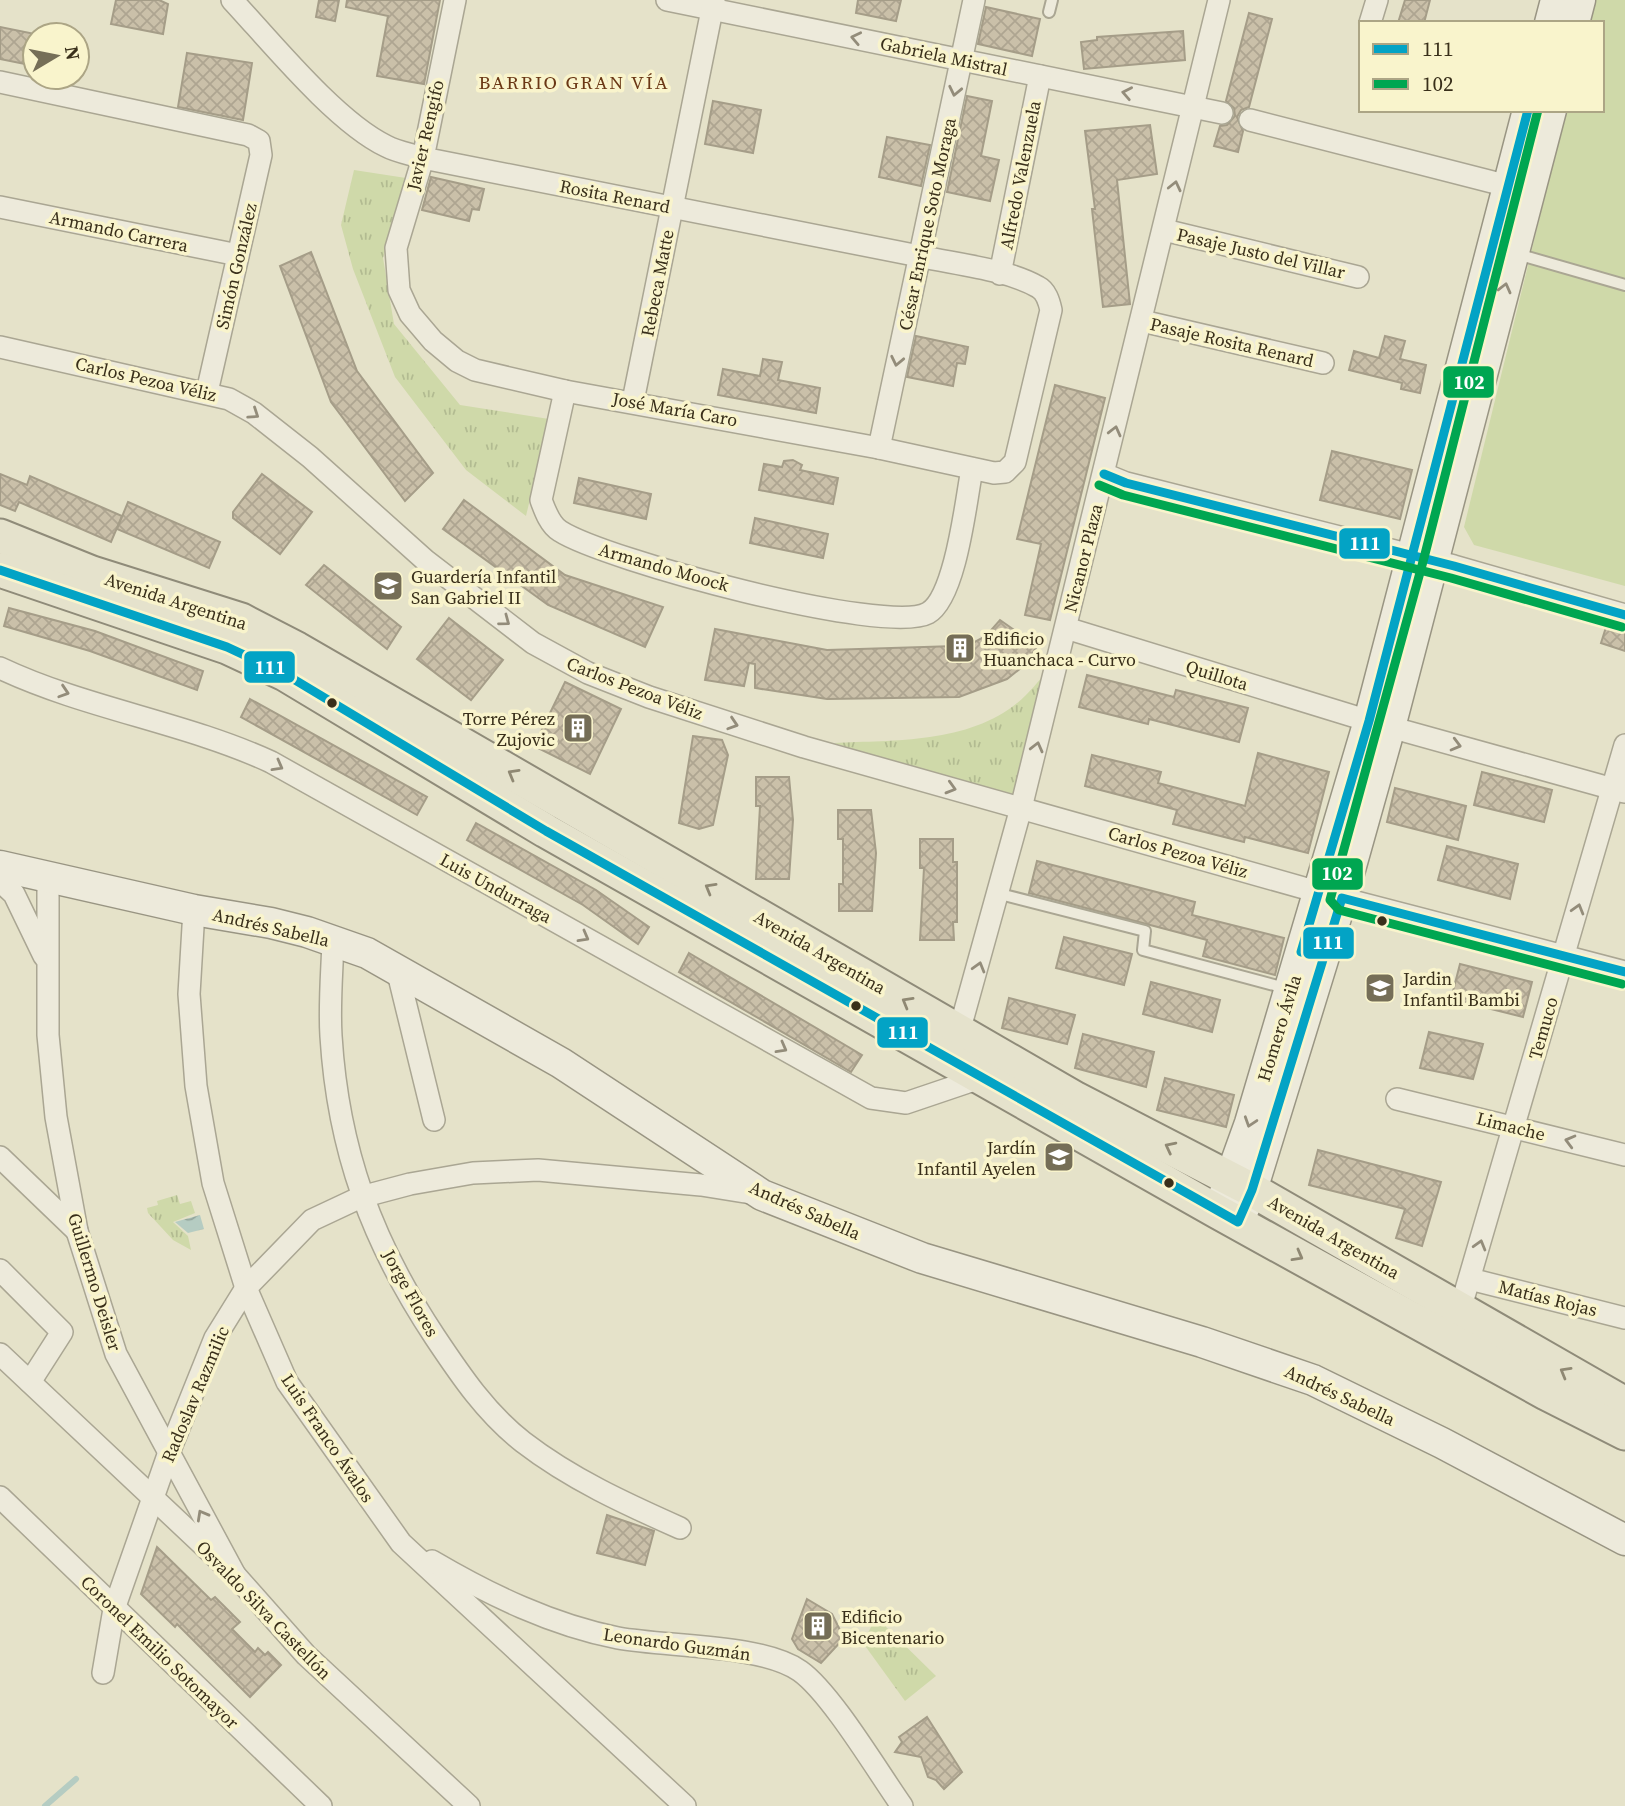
<svg xmlns="http://www.w3.org/2000/svg" width="1625" height="1806" viewBox="0 0 1625 1806" font-family="'Source Serif 4',serif">
<defs>
<pattern id="grass-tufts" width="24" height="20" patternUnits="userSpaceOnUse" patternTransform="scale(1.75)"><rect width="24" height="20" fill="#cfd9a9"/><path d="M3 7l-1-3M5 7V3M7 7l1-3M15 17l-1-3M17 17v-4M19 17l1-3" fill="none" stroke="#b2bb91"/></pattern>
<pattern id="water-waves" width="16" height="10" patternUnits="userSpaceOnUse" patternTransform="scale(1.75)"><rect width="16" height="10" fill="#b5ccc2"/><path d="M0 5q4-4 8 0t8 0" fill="none" stroke="#94a69d"/></pattern>
<pattern id="building-cross-hatch" width="8" height="8" patternUnits="userSpaceOnUse" patternTransform="scale(1.75)"><rect width="8" height="8" fill="#cac0a9"/><path d="M0 0l8 8M0 8l8-8" fill="none" stroke="#aea591"/></pattern>
</defs>
<rect width="100%" height="100%" fill="#e5e2c9"/>
<g fill="url(#grass-tufts)">
<polygon points="354,170 406,178 383,258 394,324 460,405 549,419 526,516 466,470 395,377 353,269 341,225"/>
<path d="M1054,662L1025,791L1011,800L834,743C897,740 977,744 1026,695C1036,685 1045,673 1054,662Z"/>
<polygon points="177,1195 180,1204 191,1201 195,1213 173,1222 188,1236 191,1250 173,1240 148,1213 147,1208 158,1205 157,1201"/>
<polygon points="876,1617 936,1676 905,1701 863,1643"/>
</g>
<polygon fill="#cfd9a9" points="1593,0 1625,0 1625,586 1474,545 1464,527 1566,110 1602,110 1602,23 1587,23"/>
<polygon fill="url(#water-waves)" points="200,1215 204,1229 188,1233 175,1222"/>
<g fill="none" stroke-linecap="round" stroke-linejoin="round">
<polyline stroke="#b5ccc2" stroke-width="6" points="45,1806 76,1779"/>
</g>
<g fill="url(#building-cross-hatch)" stroke="#a59d88" stroke-width="2">
<polygon points="116,0 159,0 168,4 163,34 111,24"/>
<polygon points="319,0 339,0 335,21 316,17"/>
<polygon points="347,0 440,0 424,84 377,76 388,16 346,7"/>
<polygon points="858,0 901,0 896,21 856,13"/>
<polygon points="1405,0 1430,0 1424,23 1398,23"/>
<polygon points="986,7 1040,19 1032,56 978,44"/>
<polygon points="1249,13 1272,19 1249,107 1241,110 1237,117 1243,131 1238,152 1214,146 1220,126 1227,125 1235,116 1234,108 1226,101"/>
<polygon points="0,27 35,34 35,66 0,59"/>
<polygon points="1183,31 1185,60 1084,69 1081,42 1097,40 1097,37"/>
<polygon points="187,53 252,63 243,120 178,107"/>
<polygon points="967,96 992,101 981,156 999,160 990,201 947,192"/>
<polygon points="713,101 761,110 753,153 705,144"/>
<polygon points="1150,125 1157,174 1117,180 1130,304 1103,307 1092,209 1095,209 1085,131"/>
<polygon points="887,137 930,145 921,186 879,177"/>
<polygon points="431,177 484,189 479,210 472,209 469,221 422,210"/>
<polygon points="311,252 357,371 433,473 405,501 331,402 280,266"/>
<polygon points="916,336 968,347 965,364 957,363 953,386 907,377"/>
<polygon points="1385,336 1405,341 1400,359 1426,365 1420,393 1401,389 1402,383 1349,370 1354,351 1379,358"/>
<polygon points="763,359 782,362 778,380 820,388 816,413 718,395 723,369 760,376"/>
<polygon points="1055,385 1105,398 1050,620 1025,615 1041,544 1017,539"/>
<polygon points="1332,451 1412,470 1400,519 1320,500"/>
<polygon points="793,460 802,465 800,470 838,478 833,504 759,490 764,464 782,467 784,461"/>
<polygon points="0,474 27,485 30,476 122,516 111,542 19,502 15,511 0,505"/>
<polygon points="262,474 312,512 280,554 233,518 233,512"/>
<polygon points="579,478 651,494 646,519 574,503"/>
<polygon points="464,500 565,575 663,607 645,647 548,605 443,529"/>
<polygon points="128,502 220,542 209,568 117,529"/>
<polygon points="755,518 828,534 823,558 750,543"/>
<polygon points="324,565 401,627 387,649 306,585"/>
<polygon points="9,608 95,631 203,671 197,690 90,651 4,626"/>
<polygon points="449,618 503,660 471,700 417,659"/>
<polygon points="1000,620 1037,646 1026,664 1007,679 959,697 827,699 755,688 755,664 749,663 744,686 705,680 715,629 827,650 956,646 971,644 986,636"/>
<polygon points="1607,624 1625,628 1625,651 1601,643"/>
<polygon points="1087,675 1174,697 1176,690 1248,708 1239,742 1149,719 1148,724 1079,707"/>
<polygon points="565,682 621,709 590,774 534,746"/>
<polygon points="250,699 427,797 417,815 241,717"/>
<polygon points="693,736 722,740 728,755 713,825 699,829 679,823"/>
<polygon points="1258,753 1329,772 1308,853 1245,837 1244,842 1173,824 1177,810 1085,786 1092,755 1161,772 1158,783 1245,806"/>
<polygon points="1482,772 1552,790 1544,822 1474,805"/>
<polygon points="756,777 789,777 793,820 789,879 756,879 760,806 756,806"/>
<polygon points="1395,788 1466,806 1458,840 1387,822"/>
<polygon points="838,810 871,810 876,853 872,911 839,911 839,884 843,884 843,839 838,839"/>
<polygon points="476,823 596,890 649,927 638,944 583,905 467,840"/>
<polygon points="920,839 953,839 953,862 957,862 957,922 953,922 954,940 920,940 924,868 920,868"/>
<polygon points="1447,846 1518,864 1510,899 1438,880"/>
<polygon points="1037,861 1195,902 1192,915 1284,938 1275,975 1203,956 1207,940 1029,893"/>
<polygon points="1064,937 1132,954 1124,985 1056,968"/>
<polygon points="689,953 862,1055 851,1072 679,972"/>
<polygon points="1460,964 1532,982 1523,1017 1451,999"/>
<polygon points="1151,982 1220,1000 1212,1032 1143,1014"/>
<polygon points="1009,998 1075,1015 1067,1044 1002,1028"/>
<polygon points="1429,1032 1483,1044 1473,1079 1420,1068"/>
<polygon points="1083,1034 1154,1052 1146,1087 1075,1068"/>
<polygon points="1165,1078 1234,1095 1226,1127 1157,1110"/>
<polygon points="1318,1150 1441,1182 1422,1246 1396,1238 1405,1209 1309,1185"/>
<polygon points="607,1515 654,1531 645,1565 597,1553"/>
<polygon points="157,1547 211,1600 215,1597 240,1622 232,1629 255,1652 258,1648 265,1655 268,1652 281,1665 250,1697 177,1624 175,1627 141,1594"/>
<polygon points="807,1599 832,1614 844,1638 821,1663 798,1649 792,1639"/>
<polygon points="927,1717 962,1772 944,1789 936,1780 928,1777 921,1757 895,1752 902,1742 899,1737"/>
</g>
<g fill="none" stroke-linecap="round" stroke-linejoin="round">
<g stroke="#aaa693" stroke-width="14">
<g id="lane">
<polyline points="1049,12 1052,0"/>
<polyline points="1517,254 1625,285"/>
<polyline points="1000,894 1145,931 1143,950 1289,989"/>
</g>
</g>
<g stroke="#aaa693" stroke-width="24">
<g id="street">
<path d="M232,0C271,42 336,122 386,146C397,152 411,154 423,158L919,256C954,264 1007,269 1038,287C1046,291 1049,301 1051,310L1015,462L1005,472L994,473L879,448L565,391L475,370L457,361L433,341L410,314L399,290L396,248L423,158L455,0"/>
<polyline points="667,0 1222,113"/>
<polyline points="1370,23 1377,0"/>
<polyline points="0,82 248,135 259,141 261,155 207,392"/>
<polyline points="1250,120 1508,186"/>
<polyline points="0,207 238,255"/>
<polyline points="1164,230 1358,277"/>
<polyline points="1000,274 1040,76"/>
<polyline points="1142,321 1323,363"/>
<polyline points="0,347 229,399 254,413 310,457 425,560 533,643 588,673 649,697 804,747 1318,892 1625,972"/>
<path d="M565,391L541,500C545,511 550,525 560,531C605,560 886,636 928,613C956,597 966,500 972,469"/>
<polyline points="633,401 714,0"/>
<polyline points="879,448 974,0"/>
<polyline points="1104,474 1126,483 1454,566 1625,615"/>
<polyline points="1066,628 1369,721"/>
<path d="M0,668C87,709 184,722 271,762L871,1098L906,1103L980,1078"/>
<polyline points="1390,727 1624,792"/>
<polyline points="48,877 48,1035 56,1117 77,1231 116,1354 235,1575"/>
<polyline points="0,881 14,894 44,956"/>
<polyline points="194,910 189,994 196,1086 213,1183 246,1288 287,1382 401,1543 685,1806"/>
<path d="M333,941C332,972 329,1005 331,1036C338,1150 372,1242 435,1337C461,1376 486,1413 523,1442C571,1479 626,1504 680,1528"/>
<polyline points="397,969 434,1120"/>
<polyline points="959,1032 1021,808 1219,0"/>
<polyline points="1397,1099 1625,1155"/>
<polyline points="0,1157 77,1231"/>
<polyline points="0,1270 62,1332 30,1382"/>
<polyline points="1470,1279 1625,1318"/>
<polyline points="1460,1310 1625,745"/>
<polyline points="0,1354 235,1575 306,1655 469,1806"/>
<polyline points="0,1497 321,1806"/>
<path d="M432,1561C490,1595 552,1625 618,1638C667,1647 762,1644 800,1671C831,1693 878,1772 902,1806"/>
<polyline points="103,1673 114,1609 168,1455 215,1338 246,1288 312,1220 361,1197 410,1184 473,1173 538,1170 701,1185 751,1193"/>
</g>
</g>
<g stroke="#999583" stroke-width="33">
<g id="secondary">
<polyline points="1550,23 1556,0"/>
<polyline points="1574,23 1580,0"/>
<polyline points="0,866 194,910 271,923 307,932 367,953 561,1063 762,1195 922,1258 1202,1342 1313,1380 1442,1443 1625,1540"/>
<polyline points="1218,1212 1250,1123 1369,721 1528,110"/>
<polyline points="1238,1222 1252,1190 1342,898 1390,727 1551,110"/>
</g>
</g>
<g stroke="#8f8b79" stroke-width="37">
<g id="primary">
<polyline points="0,536 92,573 241,620 297,649 1076,1099 1252,1190 1625,1404"/>
<polyline points="0,570 227,647 285,674 546,831 1218,1212 1546,1393 1625,1433"/>
</g>
</g>
<use href="#lane" stroke="#edeadb" stroke-width="10"/>
<use href="#street" stroke="#edeadb" stroke-width="21"/>
<use href="#secondary" stroke="#edeadb" stroke-width="30"/>
<use href="#primary" stroke="#e5e2cc" stroke-width="33"/>
<g stroke="#f9f4cc" stroke-width="14">
<g id="bus-1">
<polyline points="1104,474 1126,483 1454,566 1625,615"/>
<polyline points="0,570 227,647 285,674 546,831 1238,1222 1252,1190 1342,898 1625,972"/>
<polyline points="1301,952 1369,721 1528,110"/>
</g>
</g>
<g stroke="#f9f4cc" stroke-width="14">
<g id="bus-2">
<polyline points="1538,110 1424,558 1330,900 1339,910 1622,984"/>
<polyline points="1099,485 1123,495 1451,578 1622,627"/>
</g>
</g>
<use href="#bus-1" stroke="#03a3c5" stroke-width="9"/>
<use href="#bus-2" stroke="#00a651" stroke-width="9"/>
</g>
<defs><path id="oneway-chevron" d="M-2-3.5L2.5 0L-2 3.5" fill="none" stroke-width="1.6" stroke-linecap="round" stroke-linejoin="round" transform="scale(1.75)"/></defs>
<g stroke="#938c7a">
<use href="#oneway-chevron" transform="translate(856 38) rotate(-168)"/>
<use href="#oneway-chevron" transform="translate(955 91) rotate(102)"/>
<use href="#oneway-chevron" transform="translate(1127 93) rotate(-169)"/>
<use href="#oneway-chevron" transform="translate(1175 186) rotate(-77)"/>
<use href="#oneway-chevron" transform="translate(1505 288) rotate(-76)"/>
<use href="#oneway-chevron" transform="translate(897 361) rotate(102)"/>
<use href="#oneway-chevron" transform="translate(254 414) rotate(34)"/>
<use href="#oneway-chevron" transform="translate(1115 431) rotate(-76)"/>
<use href="#oneway-chevron" transform="translate(505 621) rotate(37)"/>
<use href="#oneway-chevron" transform="translate(64 692) rotate(18)"/>
<use href="#oneway-chevron" transform="translate(733 724) rotate(18)"/>
<use href="#oneway-chevron" transform="translate(1456 745) rotate(15)"/>
<use href="#oneway-chevron" transform="translate(1037 747) rotate(-76)"/>
<use href="#oneway-chevron" transform="translate(278 766) rotate(29)"/>
<use href="#oneway-chevron" transform="translate(951 788) rotate(16)"/>
<use href="#oneway-chevron" transform="translate(1578 909) rotate(-74)"/>
<use href="#oneway-chevron" transform="translate(584 937) rotate(29)"/>
<use href="#oneway-chevron" transform="translate(979 967) rotate(-74)"/>
<use href="#oneway-chevron" transform="translate(782 1048) rotate(29)"/>
<use href="#oneway-chevron" transform="translate(1250 1122) rotate(108)"/>
<use href="#oneway-chevron" transform="translate(1570 1141) rotate(-165)"/>
<use href="#oneway-chevron" transform="translate(1480 1245) rotate(-74)"/>
<use href="#oneway-chevron" transform="translate(202 1515) rotate(-119)"/>
</g>
<g stroke="#8f8873">
<use href="#oneway-chevron" transform="translate(513 774) rotate(-150)"/>
<use href="#oneway-chevron" transform="translate(710 888) rotate(-150)"/>
<use href="#oneway-chevron" transform="translate(907 1002) rotate(-150)"/>
<use href="#oneway-chevron" transform="translate(1170 1147) rotate(-153)"/>
<use href="#oneway-chevron" transform="translate(1298 1256) rotate(29)"/>
<use href="#oneway-chevron" transform="translate(1565 1372) rotate(-150)"/>
</g>
<defs>
<g id="school-square" transform="scale(1.575)"><rect x="-9" y="-9" width="18" height="18" rx="4" fill="#756e57" stroke="#f9f4cc"/><path d="M0-5L7-2L0 1L-7-2ZM-4 1L0 2.5L4 1V4Q0 6-4 4Z" fill="#fff"/></g>
<g id="building-square" transform="scale(1.575)"><rect x="-9" y="-9" width="18" height="18" rx="4" fill="#756e57" stroke="#f9f4cc"/><path d="M-4-6H4V6H1V3H-1V6H-4ZM-2.5-4.3h1.7v1.8h-1.7ZM.8-4.3h1.7v1.8H.8ZM-2.5-1h1.7V.8h-1.7ZM.8-1h1.7V.8H.8Z" fill="#fff"/></g>
</defs>
<g fill-rule="evenodd">
<use href="#school-square" x="388" y="586"/>
<use href="#building-square" x="960" y="648"/>
<use href="#building-square" x="578" y="728"/>
<use href="#school-square" x="1380" y="988"/>
<use href="#school-square" x="1059" y="1157"/>
<use href="#building-square" x="818" y="1626"/>
</g>
<g fill="#392f1a" stroke="#f9f4cc" stroke-width="2.5">
<circle cx="332" cy="703" r="6"/>
<circle cx="1382" cy="921" r="6"/>
<circle cx="856" cy="1006" r="6"/>
<circle cx="1169" cy="1183" r="6"/>
</g>
<g text-anchor="middle" dominant-baseline="central" stroke-width="7" stroke-linejoin="round" paint-order="stroke">
<g font-size="18" fill="#392f1a" stroke="#f9f4cc">
<text transform="translate(944 56) rotate(12)">Gabriela Mistral</text>
<text transform="translate(425 135) rotate(-77)">Javier Rengifo</text>
<text transform="translate(1020 175) rotate(-79)">Alfredo Valenzuela</text>
<text transform="translate(615 196) rotate(11)">Rosita Renard</text>
<text transform="translate(927 224) rotate(-78)">César Enrique Soto Moraga</text>
<text transform="translate(119 231) rotate(12)">Armando Carrera</text>
<text transform="translate(1261 253) rotate(13)">Pasaje Justo del Villar</text>
<text transform="translate(236 266) rotate(-77)">Simón González</text>
<text transform="translate(657 283) rotate(-79)">Rebeca Matte</text>
<text transform="translate(1232 342) rotate(13)">Pasaje Rosita Renard</text>
<text transform="translate(146 379) rotate(13)">Carlos Pezoa Véliz</text>
<text transform="translate(675 409) rotate(10)">José María Caro</text>
<text transform="translate(1083 558) rotate(-76)">Nicanor Plaza</text>
<text transform="translate(664 567) rotate(16)">Armando Moock</text>
<text transform="translate(176 601) rotate(18)">Avenida Argentina</text>
<text transform="translate(1217 675) rotate(17)">Quillota</text>
<text transform="translate(635 688) rotate(21)">Carlos Pezoa Véliz</text>
<text transform="translate(1178 852) rotate(16)">Carlos Pezoa Véliz</text>
<text transform="translate(496 888) rotate(29)">Luis Undurraga</text>
<text transform="translate(271 927) rotate(13)">Andrés Sabella</text>
<text transform="translate(820 952) rotate(30)">Avenida Argentina</text>
<text transform="translate(1279 1028) rotate(-73)">Homero Ávila</text>
<text transform="translate(1543 1028) rotate(-74)">Temuco</text>
<text transform="translate(1511 1126) rotate(14)">Limache</text>
<text transform="translate(805 1210) rotate(24)">Andrés Sabella</text>
<text transform="translate(1334 1237) rotate(30)">Avenida Argentina</text>
<text transform="translate(95 1282) rotate(73)">Guillermo Deisler</text>
<text transform="translate(411 1293) rotate(61)">Jorge Flores</text>
<text transform="translate(1548 1298) rotate(14)">Matías Rojas</text>
<text transform="translate(195 1394) rotate(-67)">Radoslav Razmilic</text>
<text transform="translate(1340 1395) rotate(25)">Andrés Sabella</text>
<text transform="translate(328 1438) rotate(56)">Luis Franco Ávalos</text>
<text transform="translate(264 1610) rotate(46)">Osvaldo Silva Castellón</text>
<text transform="translate(677 1644) rotate(8)">Leonardo Guzmán</text>
<text transform="translate(160 1652) rotate(44)">Coronel Emilio Sotomayor</text>
</g>
<g font-size="18" fill="#392f1a" stroke="#f9f4cc" text-anchor="start">
<text x="411" y="576">Guardería Infantil<tspan x="411" dy="21">San Gabriel II</tspan></text>
<text x="983" y="638">Edificio<tspan x="983" dy="21">Huanchaca - Curvo</tspan></text>
<text x="555" y="718" text-anchor="end">Torre Pérez<tspan x="555" dy="21">Zujovic</tspan></text>
<text x="1403" y="978">Jardin<tspan x="1403" dy="21">Infantil Bambi</tspan></text>
<text x="1036" y="1147" text-anchor="end">Jardín<tspan x="1036" dy="21">Infantil Ayelen</tspan></text>
<text x="841" y="1616">Edificio<tspan x="841" dy="21">Bicentenario</tspan></text>
</g>
<g font-size="19" letter-spacing="2" fill="#6a3715" stroke="#f9f4cc">
<text x="574" y="82">BARRIO GRAN VÍA</text>
</g>
</g>
<g stroke="#f9f4cc" stroke-width="2.5">
<rect x="1442" y="365" width="53" height="34" rx="7" fill="#00a651"/>
<rect x="1338" y="527" width="53" height="33" rx="7" fill="#03a3c5"/>
<rect x="243" y="650" width="53" height="34" rx="7" fill="#03a3c5"/>
<rect x="1311" y="857" width="53" height="34" rx="7" fill="#00a651"/>
<rect x="1302" y="926" width="53" height="34" rx="7" fill="#03a3c5"/>
<rect x="876" y="1016" width="53" height="33" rx="7" fill="#03a3c5"/>
</g>
<g font-size="19" text-anchor="middle" font-weight="bold" fill="#fff">
<text x="1469" y="389">102</text>
<text x="1365" y="550">111</text>
<text x="270" y="674">111</text>
<text x="1337" y="880">102</text>
<text x="1328" y="949">111</text>
<text x="903" y="1039">111</text>
</g>
<rect x="1359" y="21" width="245" height="91" fill="#f9f4cc" stroke="#aca585" stroke-width="2"/>
<rect x="1373" y="44" width="35" height="10" fill="#03a3c5" stroke="#aca585" stroke-width="2"/>
<text x="1422" y="56" font-size="21" fill="#392f1a">111</text>
<rect x="1373" y="79" width="35" height="10" fill="#00a651" stroke="#aca585" stroke-width="2"/>
<text x="1422" y="91" font-size="21" fill="#392f1a">102</text>
<g transform="translate(56 56) rotate(80)"><circle r="33" fill="#f9f4cc" stroke="#aca585" stroke-width="2"/>
<path d="M0-5L12 26L0 18L-12 26Z" fill="#756e57"/>
<text y="-10" font-size="19" font-weight="bold" text-anchor="middle" fill="#392f1a">N</text>
</g>
</svg>
